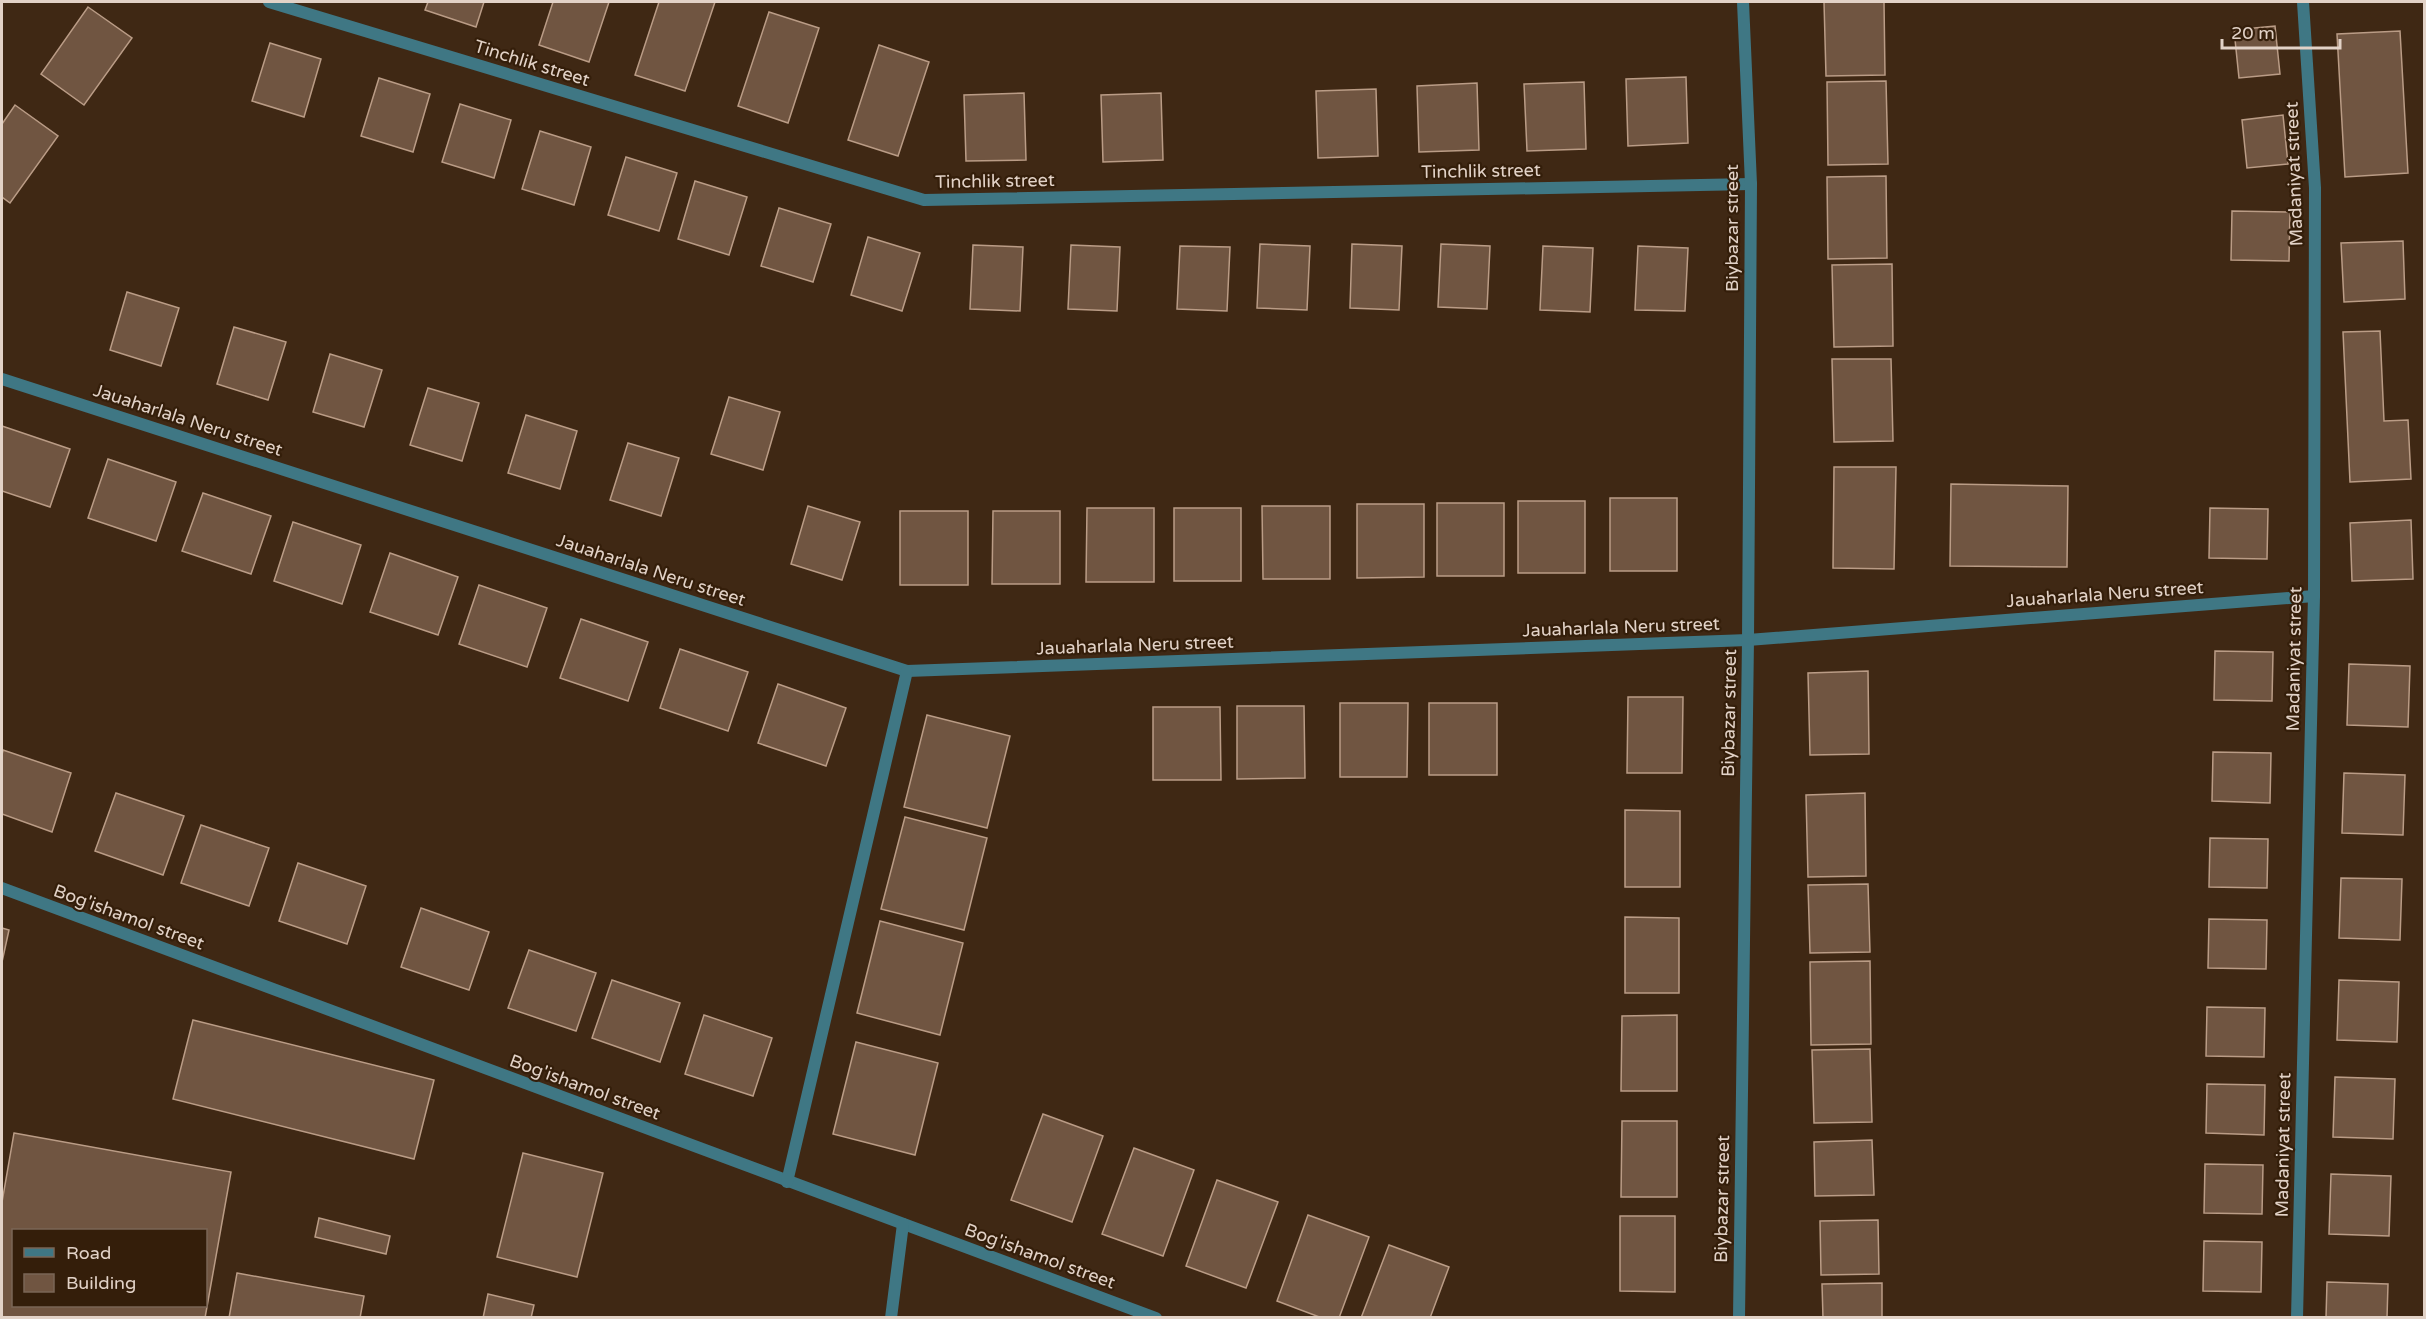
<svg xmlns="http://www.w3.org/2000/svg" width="2426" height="1319" viewBox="0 0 2426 1319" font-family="'Varela Round',sans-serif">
<rect width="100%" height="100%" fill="#3f2814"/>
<g fill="#705541" stroke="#ba9c86" stroke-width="1.5" fill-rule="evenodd">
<polygon points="428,2 484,2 476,27 425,10"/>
<polygon points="553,2 609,2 589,62 539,45"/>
<polygon points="659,2 715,2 685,91 635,75"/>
<polygon points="1824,2 1884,2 1885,75 1826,76"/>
<polygon points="88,7 132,38 84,105 41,74"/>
<polygon points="769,12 819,28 788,123 738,106"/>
<polygon points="2275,26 2280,74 2239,78 2234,30"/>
<polygon points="2400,31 2408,173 2345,177 2337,34"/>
<polygon points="270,43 321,59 304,117 252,101"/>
<polygon points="879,45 929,62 898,156 848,140"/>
<polygon points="1686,77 1688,143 1628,146 1626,79"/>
<polygon points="379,78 430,94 413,152 361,136"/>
<polygon points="1886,81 1888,164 1828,165 1827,82"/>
<polygon points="1584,82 1586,149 1527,151 1524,84"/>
<polygon points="1477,83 1479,150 1419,152 1417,86"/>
<polygon points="1376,89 1378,156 1318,158 1316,91"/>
<polygon points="1024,93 1026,160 966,161 964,95"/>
<polygon points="1161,93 1163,160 1103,162 1101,95"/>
<polygon points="460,104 511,120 494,178 442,162"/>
<polygon points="15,105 58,136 10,203 2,197 2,124"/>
<polygon points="2283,115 2288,164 2247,168 2242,120"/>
<polygon points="540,131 591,147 574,205 522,189"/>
<polygon points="626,157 677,173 659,231 608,215"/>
<polygon points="1886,176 1887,258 1828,259 1827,177"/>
<polygon points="695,181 747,197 729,255 678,239"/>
<polygon points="779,208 831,224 813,282 761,266"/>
<polygon points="2232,211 2290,212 2289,261 2231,260"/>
<polygon points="868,237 920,253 902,311 851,295"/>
<polygon points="2403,241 2405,299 2344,302 2341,243"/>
<polygon points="1260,244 1310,246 1307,310 1257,308"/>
<polygon points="1352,244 1402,246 1399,310 1350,308"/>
<polygon points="1441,244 1490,246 1487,309 1438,307"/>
<polygon points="973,245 1023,247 1020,311 970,309"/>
<polygon points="1071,245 1120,247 1117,311 1068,309"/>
<polygon points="1180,246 1230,247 1227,311 1177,309"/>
<polygon points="1543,246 1593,248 1590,312 1540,310"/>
<polygon points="1638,246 1688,248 1685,311 1635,310"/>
<polygon points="1892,264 1893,346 1834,347 1832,265"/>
<polygon points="127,292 179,308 161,366 110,350"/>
<polygon points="234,327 286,342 268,400 217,384"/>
<polygon points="2380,331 2384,421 2408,420 2411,479 2350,482 2343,332"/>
<polygon points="330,354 382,370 364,427 313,412"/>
<polygon points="1832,359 1891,359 1893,441 1834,442"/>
<polygon points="428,388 479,403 462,461 410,445"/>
<polygon points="729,397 780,412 763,470 711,454"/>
<polygon points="526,415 577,431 560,489 508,473"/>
<polygon points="2,426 70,449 50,507 2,491"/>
<polygon points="628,443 679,458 661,516 610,500"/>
<polygon points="108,459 176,482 156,541 88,518"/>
<polygon points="1834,467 1896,467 1894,569 1833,568"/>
<polygon points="1951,484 2068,486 2067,567 1950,566"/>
<polygon points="203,493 271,516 251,574 182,551"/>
<rect x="1610" y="498" width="67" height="73"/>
<rect x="1518" y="501" width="67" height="72"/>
<rect x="1437" y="503" width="67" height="73"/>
<polygon points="1357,504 1424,504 1424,577 1357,578"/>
<polygon points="808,506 860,522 842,580 791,564"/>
<polygon points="1262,506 1330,506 1330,579 1263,579"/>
<polygon points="1087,508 1154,508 1154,582 1086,582"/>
<rect x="1174" y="508" width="67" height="73"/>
<polygon points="2210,508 2268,509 2267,559 2209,558"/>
<rect x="900" y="511" width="68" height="74"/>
<polygon points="993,511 1060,511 1060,584 992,584"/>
<polygon points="2411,520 2413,579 2352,581 2350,523"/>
<polygon points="293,522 361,545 342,604 274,581"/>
<polygon points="390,553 458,577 438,635 370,612"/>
<polygon points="479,585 547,608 527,667 459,644"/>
<polygon points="581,619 648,642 628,701 560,678"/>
<polygon points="680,649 748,672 728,731 660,708"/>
<polygon points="2215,651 2273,652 2272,701 2214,700"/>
<polygon points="2349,664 2410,666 2408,727 2347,725"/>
<polygon points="1868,671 1869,754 1810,755 1808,673"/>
<polygon points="778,684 846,708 826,766 758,743"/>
<polygon points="1628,697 1683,697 1682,773 1627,773"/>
<polygon points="1340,703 1408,703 1407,777 1340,777"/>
<rect x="1429" y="703" width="68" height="72"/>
<polygon points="1237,706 1304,706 1305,778 1237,779"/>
<polygon points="1153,707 1220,707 1221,780 1153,780"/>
<polygon points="927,715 1010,736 987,828 904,807"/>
<polygon points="3,750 71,773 52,832 2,814 2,755"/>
<polygon points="2213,752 2271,753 2270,803 2212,801"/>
<polygon points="2344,773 2405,775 2403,835 2342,833"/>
<polygon points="116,793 184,816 163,875 95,851"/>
<polygon points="1865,793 1866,876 1808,877 1806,795"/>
<polygon points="1625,810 1680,811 1680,887 1625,887"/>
<polygon points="905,817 987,838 964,930 881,909"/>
<polygon points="201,825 269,848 249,906 181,883"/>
<polygon points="2210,838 2268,839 2267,888 2209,887"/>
<polygon points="298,863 366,886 347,944 279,921"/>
<polygon points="2341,878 2402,879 2400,940 2339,938"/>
<polygon points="1868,884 1870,952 1810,953 1808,885"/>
<polygon points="421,908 489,932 469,990 401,967"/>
<polygon points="1625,917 1679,918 1679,993 1625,993"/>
<polygon points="2209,919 2267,920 2266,969 2208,968"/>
<polygon points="880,921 963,943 940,1035 857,1013"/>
<polygon points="2,928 9,930 2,962"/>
<polygon points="529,950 596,973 576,1031 508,1008"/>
<polygon points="1870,961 1871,1044 1811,1045 1810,962"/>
<polygon points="612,980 680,1003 660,1062 592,1038"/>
<polygon points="2339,980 2399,982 2397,1042 2337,1040"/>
<polygon points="2207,1007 2265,1008 2264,1057 2206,1056"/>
<polygon points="704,1015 772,1038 753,1096 685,1074"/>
<polygon points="1677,1015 1677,1091 1621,1091 1622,1016"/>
<polygon points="193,1020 434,1080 414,1159 173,1099"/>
<polygon points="856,1042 938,1063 915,1155 833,1134"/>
<polygon points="1870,1049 1872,1122 1814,1123 1812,1050"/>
<polygon points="2335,1077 2395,1079 2393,1139 2333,1137"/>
<polygon points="2207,1084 2265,1085 2264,1135 2206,1133"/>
<polygon points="1043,1114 1103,1136 1072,1222 1011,1200"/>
<polygon points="1622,1121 1677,1121 1677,1197 1621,1197"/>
<path d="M14,1133L231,1172L205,1318H2V1202ZM14,1230H206V1306H14Z"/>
<polygon points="1872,1140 1874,1195 1815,1196 1814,1142"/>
<polygon points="1134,1148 1194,1170 1163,1256 1102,1234"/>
<polygon points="523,1153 603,1173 577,1277 497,1257"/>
<polygon points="2205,1164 2263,1165 2262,1214 2204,1213"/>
<polygon points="2331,1174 2391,1176 2389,1236 2329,1234"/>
<polygon points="1217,1180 1278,1202 1246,1288 1186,1266"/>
<polygon points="1308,1215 1369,1237 1339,1318 1322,1318 1277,1301"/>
<polygon points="1620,1216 1675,1216 1675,1292 1620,1291"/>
<polygon points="319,1218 390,1236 386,1254 315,1237"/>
<polygon points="1878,1220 1879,1274 1821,1275 1820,1221"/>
<polygon points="2204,1241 2262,1242 2261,1292 2203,1291"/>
<polygon points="1389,1245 1449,1267 1430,1318 1361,1318"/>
<polygon points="237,1273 364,1296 360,1318 229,1318"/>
<polygon points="2327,1282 2388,1284 2387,1318 2326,1318"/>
<polygon points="1882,1283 1882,1318 1823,1318 1822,1284"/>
<polygon points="488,1294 534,1305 531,1318 483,1318"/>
</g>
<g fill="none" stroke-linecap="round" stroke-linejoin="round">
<g stroke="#3f7784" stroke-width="12">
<polyline points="269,2 924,200 1751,184"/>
<polyline points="2,379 907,671 1748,640 2314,596"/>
<polyline points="2,888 1156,1318"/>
<polyline points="787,1182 907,671"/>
<polyline points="891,1318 903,1224"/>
<polyline points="1739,1318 1748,640 1751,184 1743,2"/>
<polyline points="2297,1318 2314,596 2315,188 2303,2"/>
</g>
</g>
<g text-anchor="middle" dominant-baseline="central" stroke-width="4.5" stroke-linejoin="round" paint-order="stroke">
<g font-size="18" fill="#e2d2c7" stroke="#341e0a">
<text transform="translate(532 63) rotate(17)">Tinchlik street</text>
<text transform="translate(1481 171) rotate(-1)">Tinchlik street</text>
<text transform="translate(2294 174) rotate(-92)">Madaniyat street</text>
<text transform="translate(995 181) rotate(-1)">Tinchlik street</text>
<text transform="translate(1732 228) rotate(-90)">Biybazar street</text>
<text transform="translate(188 420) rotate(18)">Jauaharlala Neru street</text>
<text transform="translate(651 570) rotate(18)">Jauaharlala Neru street</text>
<text transform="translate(2105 594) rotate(-4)">Jauaharlala Neru street</text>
<text transform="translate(1621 627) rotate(-2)">Jauaharlala Neru street</text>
<text transform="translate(1135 645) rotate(-2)">Jauaharlala Neru street</text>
<text transform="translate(2294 659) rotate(-89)">Madaniyat street</text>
<text transform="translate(1729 713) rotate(-89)">Biybazar street</text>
<text transform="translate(129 917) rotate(20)">Bog'ishamol street</text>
<text transform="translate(585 1087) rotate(20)">Bog'ishamol street</text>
<text transform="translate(2283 1145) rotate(-89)">Madaniyat street</text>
<text transform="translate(1722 1199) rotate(-89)">Biybazar street</text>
<text transform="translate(1040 1256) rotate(20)">Bog'ishamol street</text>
</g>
</g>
<rect width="2426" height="1319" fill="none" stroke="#e2d2c7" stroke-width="6"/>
<rect x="12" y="1229" width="195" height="78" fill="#341e0a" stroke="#7a6656" stroke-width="1.5"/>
<rect x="24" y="1248" width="30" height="9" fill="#3f7784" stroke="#7a6656" stroke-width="1.5"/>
<text x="66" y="1259" font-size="18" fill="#e2d2c7">Road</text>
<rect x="24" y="1274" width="30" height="18" fill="#705541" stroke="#7a6656" stroke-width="1.5"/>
<text x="66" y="1289" font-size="18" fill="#e2d2c7">Building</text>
<path d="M2222 39v9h118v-9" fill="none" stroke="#e2d2c7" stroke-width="3"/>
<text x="2231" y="39" font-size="18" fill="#e2d2c7" stroke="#341e0a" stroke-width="4.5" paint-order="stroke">20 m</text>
</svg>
